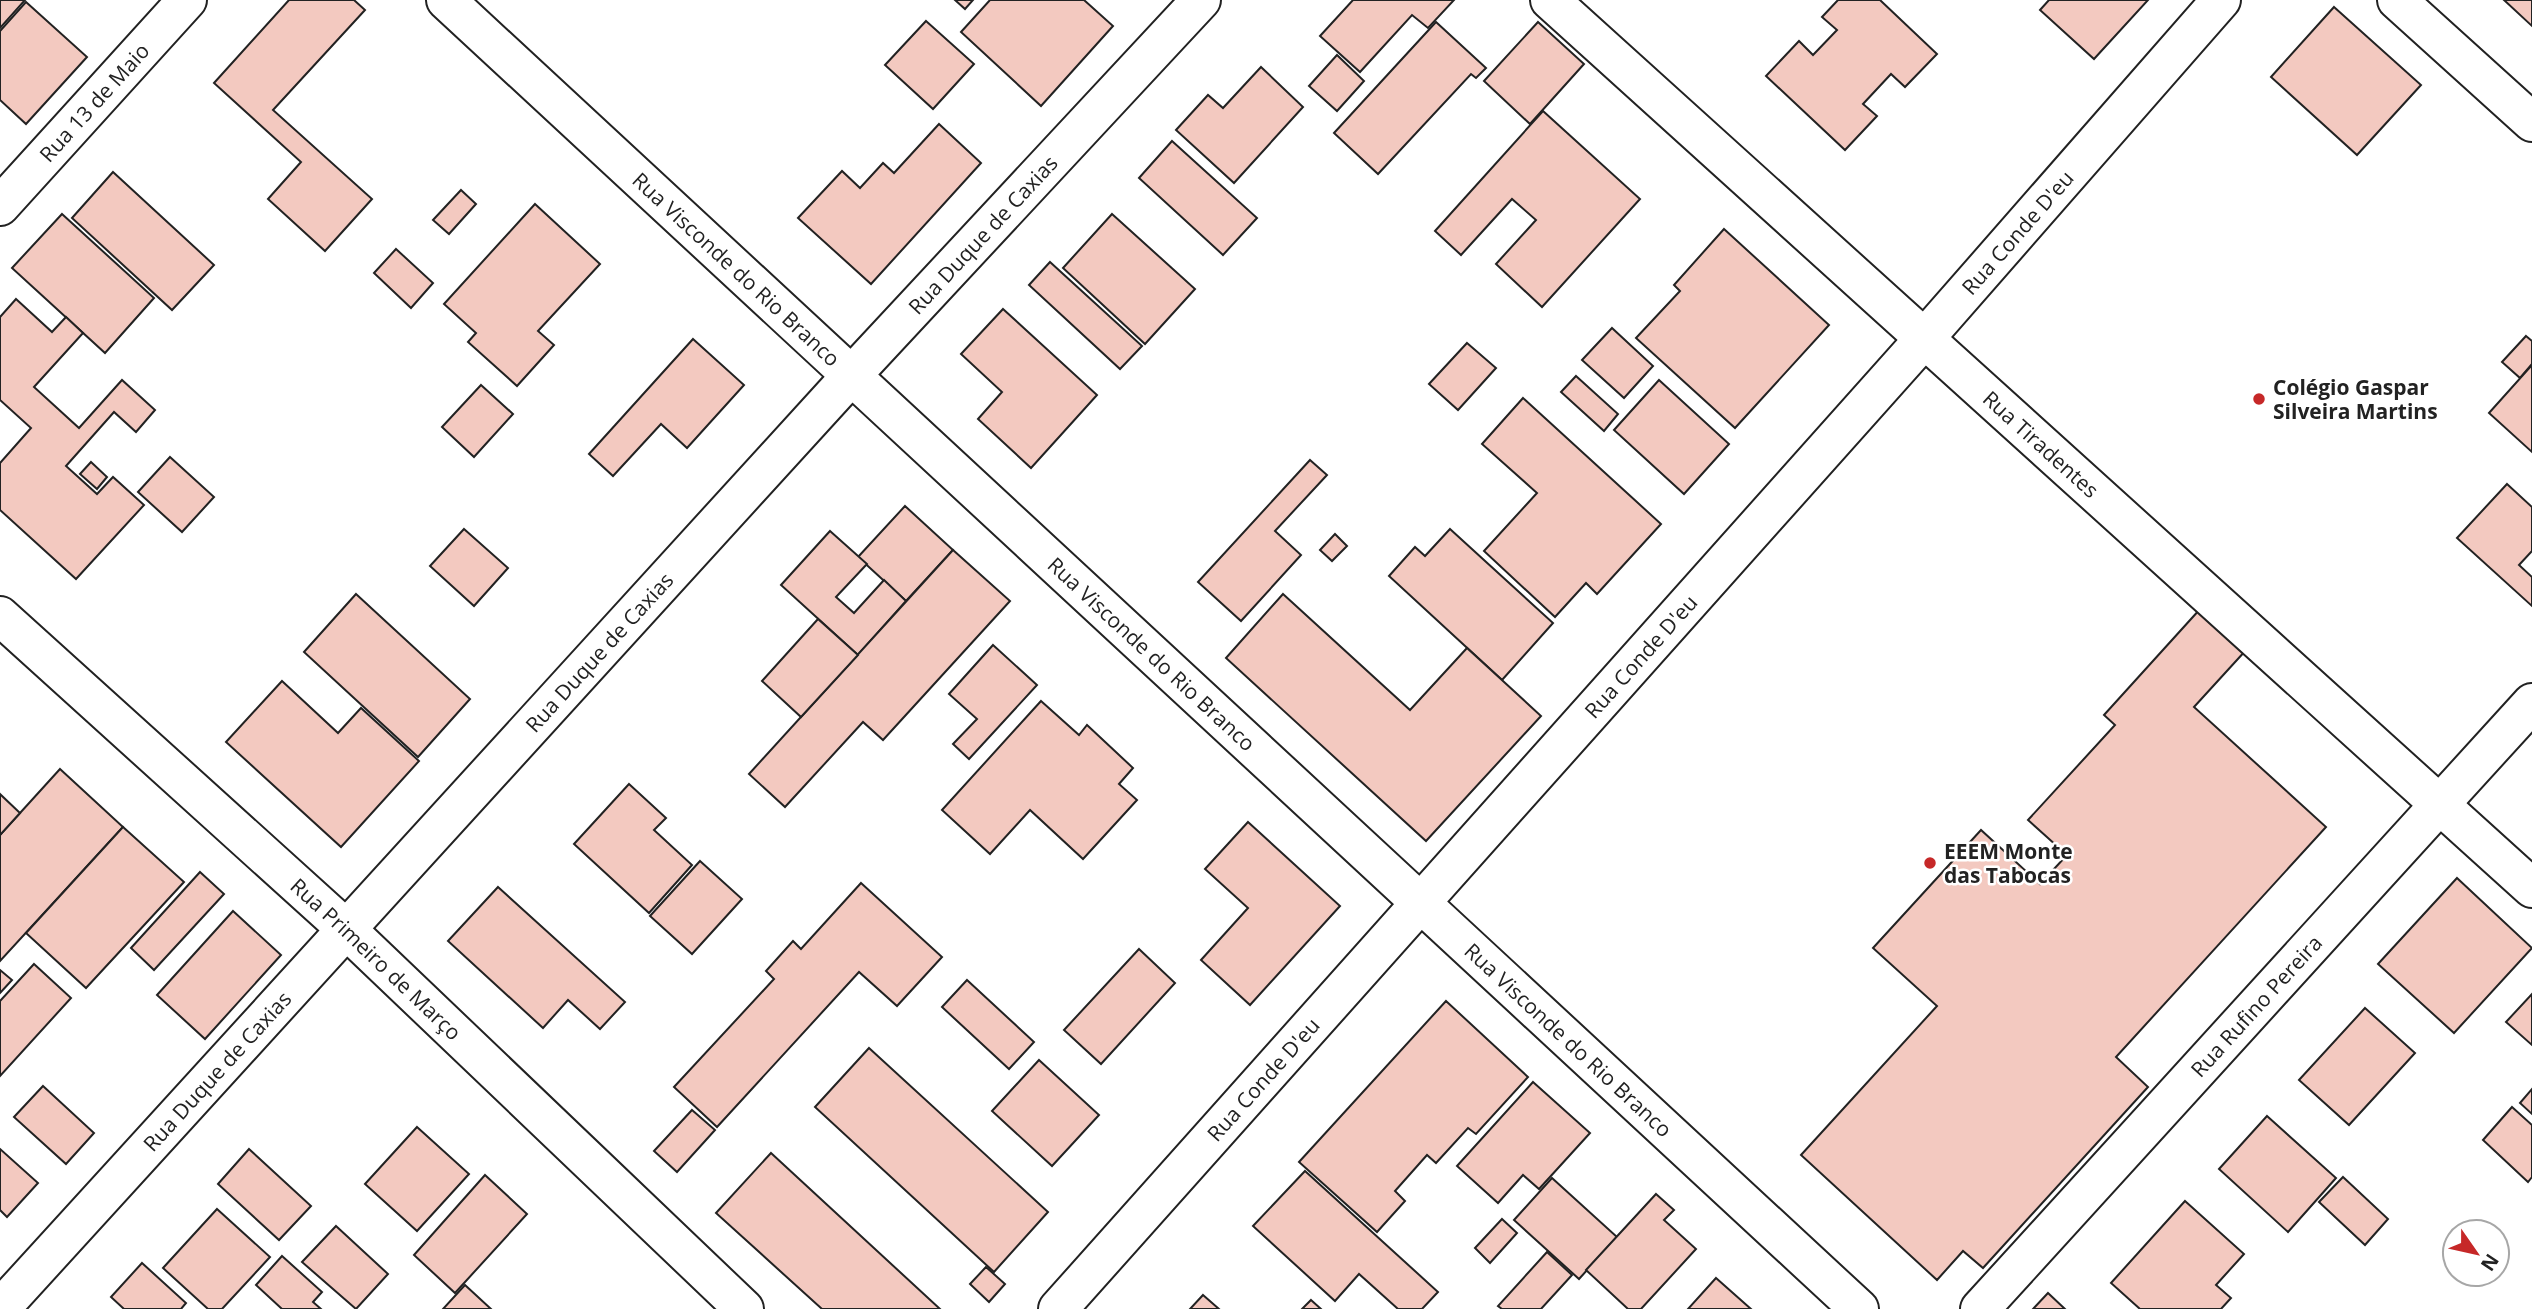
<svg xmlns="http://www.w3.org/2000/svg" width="2532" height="1309" viewBox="0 0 2532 1309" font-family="'Open Sans',sans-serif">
<rect width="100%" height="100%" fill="#fff"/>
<g fill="#f3c9c0" stroke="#222" stroke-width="2">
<polygon points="0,0 25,0 0,28"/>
<polygon points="289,0 354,0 365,10 273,110 372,199 325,251 268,199 301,162 214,83"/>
<polygon points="955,0 973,0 965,9"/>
<polygon points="990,0 1084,0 1113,26 1041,106 961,32"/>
<polygon points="1353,0 1454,0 1428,28 1412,15 1360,72 1320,36"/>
<polygon points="1838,0 1880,0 1937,54 1905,87 1891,74 1863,104 1877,116 1845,150 1766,76 1799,41 1813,55 1837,30 1822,17"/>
<polygon points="2049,0 2148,0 2094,59 2040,10"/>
<polygon points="2504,0 2532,0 2532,26"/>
<polygon points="26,2 87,57 26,124 0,100 0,31"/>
<polygon points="2334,7 2421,85 2357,155 2271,77"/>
<polygon points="926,21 974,64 933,109 885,65"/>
<polygon points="1436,22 1486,68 1476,78 1471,74 1378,174 1334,133"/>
<polygon points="1538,22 1584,64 1530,124 1484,81"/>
<polygon points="1337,55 1364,81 1337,111 1309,86"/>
<polygon points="1261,67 1303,107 1234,183 1176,130 1208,95 1223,108"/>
<polygon points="1543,111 1640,199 1542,307 1496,264 1536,220 1512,199 1461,255 1435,231"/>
<polygon points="939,124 981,163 871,284 798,218 842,171 860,188 883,163 894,173"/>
<polygon points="1172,141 1257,218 1223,255 1139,178"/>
<polygon points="113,172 214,265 172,310 72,218"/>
<polygon points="461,190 476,204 449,234 433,220"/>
<polygon points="535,204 600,264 538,331 554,345 517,386 468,342 476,333 444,304"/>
<polygon points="62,214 154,298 105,353 12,268"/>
<polygon points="1112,214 1195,289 1145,344 1063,268"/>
<polygon points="1724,229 1829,325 1735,428 1636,338 1680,291 1674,285"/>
<polygon points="396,249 433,283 411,308 374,273"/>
<polygon points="1050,262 1142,346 1120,369 1029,285"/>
<polygon points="16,299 52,332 66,317 83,333 34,387 79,428 122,380 155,410 136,432 114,412 66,466 97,494 113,477 144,505 76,579 0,510 0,463 31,428 0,400 0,317"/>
<polygon points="1003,309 1097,395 1031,468 978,419 1002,392 961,354"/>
<polygon points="1612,328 1653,366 1624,398 1582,360"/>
<polygon points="2526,336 2532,341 2532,364 2520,378 2502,362"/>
<polygon points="693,339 744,385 687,448 661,424 613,476 589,454"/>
<polygon points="1467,343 1496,368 1458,410 1429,384"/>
<polygon points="2532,365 2532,452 2489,413"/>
<polygon points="1576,376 1618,414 1604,431 1561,392"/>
<polygon points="1659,380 1729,444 1684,494 1614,430"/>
<polygon points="481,385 513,414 474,457 442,427"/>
<polygon points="1523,398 1661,524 1597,594 1586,583 1555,617 1484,551 1537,493 1482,444"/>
<polygon points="170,457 214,497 182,532 138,492"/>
<polygon points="1310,460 1327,475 1275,531 1301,555 1241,621 1198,582"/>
<polygon points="91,462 107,477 97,489 80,474"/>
<polygon points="2507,484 2532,507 2532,551 2519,565 2532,577 2532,606 2457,538"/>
<polygon points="905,506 953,550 906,601 858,557"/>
<polygon points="464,529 508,568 474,606 430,566"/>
<polygon points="1450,529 1553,623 1502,680 1389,576 1415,547 1425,556"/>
<polygon points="830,531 867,564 836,597 854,613 884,580 906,601 858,655 781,585"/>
<polygon points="1335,534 1347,546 1332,561 1320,550"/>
<polygon points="953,550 1010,601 883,740 863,722 785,807 749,774"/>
<polygon points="356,594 470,699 418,757 304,652"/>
<polygon points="1283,594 1410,710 1467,648 1541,716 1426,841 1226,658"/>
<polygon points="2201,608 2247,649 2194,707 2326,827 2116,1057 2148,1087 1983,1268 1963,1251 1937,1280 1801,1155 1937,1006 1873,948 1981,830 2040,884 2067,855 2028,820 2115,725 2104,715"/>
<polygon points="818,619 858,655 801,717 762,681"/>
<polygon points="993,645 1037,685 969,759 953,744 977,719 949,694"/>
<polygon points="282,681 338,733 361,708 419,761 341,847 226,742"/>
<polygon points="1041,701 1079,735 1087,725 1133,768 1119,784 1137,800 1083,859 1030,810 990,854 942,810"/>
<polygon points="60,769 123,827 0,961 0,835"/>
<polygon points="629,784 666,818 654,830 692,865 649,913 574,844"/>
<polygon points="0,794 20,813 0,835"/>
<polygon points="1248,822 1340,906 1250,1005 1201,960 1248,908 1205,869"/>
<polygon points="123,827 184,882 86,988 26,933"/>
<polygon points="700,861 742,899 692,954 650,916"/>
<polygon points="200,872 224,894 154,970 131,948"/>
<polygon points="2457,878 2532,948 2454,1033 2378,964"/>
<polygon points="861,883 942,957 897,1006 859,972 717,1127 674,1087 774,979 766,971 793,941 801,949"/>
<polygon points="498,887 625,1002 600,1029 568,1000 543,1028 448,941"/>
<polygon points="233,911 281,955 205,1039 157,995"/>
<polygon points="1139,949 1175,983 1101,1064 1064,1030"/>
<polygon points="34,964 71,998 0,1076 0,1001"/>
<polygon points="0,970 12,980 0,993"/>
<polygon points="967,980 1034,1042 1009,1069 942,1007"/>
<polygon points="2532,994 2532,1045 2506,1022"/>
<polygon points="1446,1001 1528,1077 1476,1134 1468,1128 1436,1163 1427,1155 1395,1191 1405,1201 1377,1232 1299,1162"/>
<polygon points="2365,1008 2415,1053 2349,1125 2299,1080"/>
<polygon points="869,1048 1048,1212 994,1272 815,1107"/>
<polygon points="1039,1060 1099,1115 1052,1166 992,1111"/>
<polygon points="1533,1082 1590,1133 1539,1189 1523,1175 1498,1203 1457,1166"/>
<polygon points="43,1086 94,1133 66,1164 14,1117"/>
<polygon points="2532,1089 2532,1114 2520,1103"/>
<polygon points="2512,1107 2532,1125 2532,1177 2528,1182 2483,1140"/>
<polygon points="692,1110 715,1130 677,1172 654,1151"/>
<polygon points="2267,1116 2336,1178 2288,1232 2219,1169"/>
<polygon points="417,1127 469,1174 417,1231 365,1184"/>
<polygon points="0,1149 38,1183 7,1217 0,1210"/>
<polygon points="249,1149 311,1206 279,1240 218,1184"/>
<polygon points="771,1153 940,1309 822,1309 716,1213"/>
<polygon points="1305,1171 1438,1292 1422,1309 1398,1309 1359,1274 1335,1301 1253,1226"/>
<polygon points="485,1175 527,1214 455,1293 414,1255"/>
<polygon points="2343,1177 2388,1219 2365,1245 2319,1202"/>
<polygon points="1552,1178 1617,1237 1579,1279 1514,1220"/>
<polygon points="1656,1194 1674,1210 1664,1220 1696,1249 1641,1309 1628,1309 1586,1270"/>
<polygon points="2185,1201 2244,1254 2216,1285 2231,1298 2221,1309 2140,1309 2111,1283"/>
<polygon points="217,1209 270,1257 222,1309 208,1309 163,1268"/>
<polygon points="1502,1219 1517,1233 1490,1263 1475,1248"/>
<polygon points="336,1226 388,1274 356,1309 302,1262"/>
<polygon points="1547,1252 1572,1275 1541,1309 1502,1309 1498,1306"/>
<polygon points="282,1256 322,1292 313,1302 321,1309 282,1309 256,1285"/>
<polygon points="142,1263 186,1303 181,1309 124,1309 111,1297"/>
<polygon points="986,1267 1005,1284 989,1302 970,1284"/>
<polygon points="1716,1278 1751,1309 1688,1309"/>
<polygon points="465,1285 491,1309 443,1309"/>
<polygon points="2048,1293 2065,1309 2033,1309"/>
<polygon points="1203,1295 1219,1309 1190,1309"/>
<polygon points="1311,1300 1321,1309 1302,1309"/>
</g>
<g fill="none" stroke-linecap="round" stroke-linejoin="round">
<g stroke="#222" stroke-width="42">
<g id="minor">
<path id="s1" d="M446,0L1859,1309"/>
<path id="s2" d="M0,206L187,0"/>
<path id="s3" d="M0,616L345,928L744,1309"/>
<path id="s4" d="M0,1309L851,376L1201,0"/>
<path id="s5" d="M1058,1309L1924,339L2221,0"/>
<path id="s6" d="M1980,1309L2532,703"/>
</g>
</g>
<g stroke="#222" stroke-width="42">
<g id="major">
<path id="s7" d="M1550,0L2532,888"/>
<polyline points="2397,0 2532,122"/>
</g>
</g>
<use href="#minor" stroke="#fff" stroke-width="38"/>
<use href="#major" stroke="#fff" stroke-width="38"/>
</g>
<g fill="#c62828" stroke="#fff" stroke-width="2.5">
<circle cx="2259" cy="399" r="7"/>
<circle cx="1930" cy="863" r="7"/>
</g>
<g text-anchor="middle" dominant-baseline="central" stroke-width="5" stroke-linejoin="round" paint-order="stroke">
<g font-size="21" fill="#222" stroke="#fff">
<text stroke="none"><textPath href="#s2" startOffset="140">Rua 13 de Maio</textPath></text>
<text stroke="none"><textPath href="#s5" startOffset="1442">Rua Conde D'eu</textPath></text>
<text stroke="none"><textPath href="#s4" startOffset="1456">Rua Duque de Caxias</textPath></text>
<text stroke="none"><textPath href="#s1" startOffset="396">Rua Visconde do Rio Branco</textPath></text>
<text stroke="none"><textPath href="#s7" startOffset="662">Rua Tiradentes</textPath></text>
<text stroke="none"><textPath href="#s4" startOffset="889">Rua Duque de Caxias</textPath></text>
<text stroke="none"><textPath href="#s1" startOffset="962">Rua Visconde do Rio Branco</textPath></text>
<text stroke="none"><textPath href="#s5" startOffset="875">Rua Conde D'eu</textPath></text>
<text stroke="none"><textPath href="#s3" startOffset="509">Rua Primeiro de Março</textPath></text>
<text stroke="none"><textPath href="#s6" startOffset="410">Rua Rufino Pereira</textPath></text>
<text stroke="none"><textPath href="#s1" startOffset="1530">Rua Visconde do Rio Branco</textPath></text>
<text stroke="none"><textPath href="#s4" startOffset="322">Rua Duque de Caxias</textPath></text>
<text stroke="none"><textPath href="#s5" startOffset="308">Rua Conde D'eu</textPath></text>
</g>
<g font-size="21" font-weight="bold" fill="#222" stroke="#fff" text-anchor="start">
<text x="2273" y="387">Colégio Gaspar<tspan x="2273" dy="24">Silveira Martins</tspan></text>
<text x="1944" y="851">EEEM Monte<tspan x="1944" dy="24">das Tabocas</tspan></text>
</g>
</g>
<g transform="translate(2476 1253) rotate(124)"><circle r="33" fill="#ffffff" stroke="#a7a7a7" stroke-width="2"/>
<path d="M0-5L12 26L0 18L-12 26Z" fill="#c62828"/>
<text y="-10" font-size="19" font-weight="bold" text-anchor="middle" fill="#222222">N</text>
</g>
</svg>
